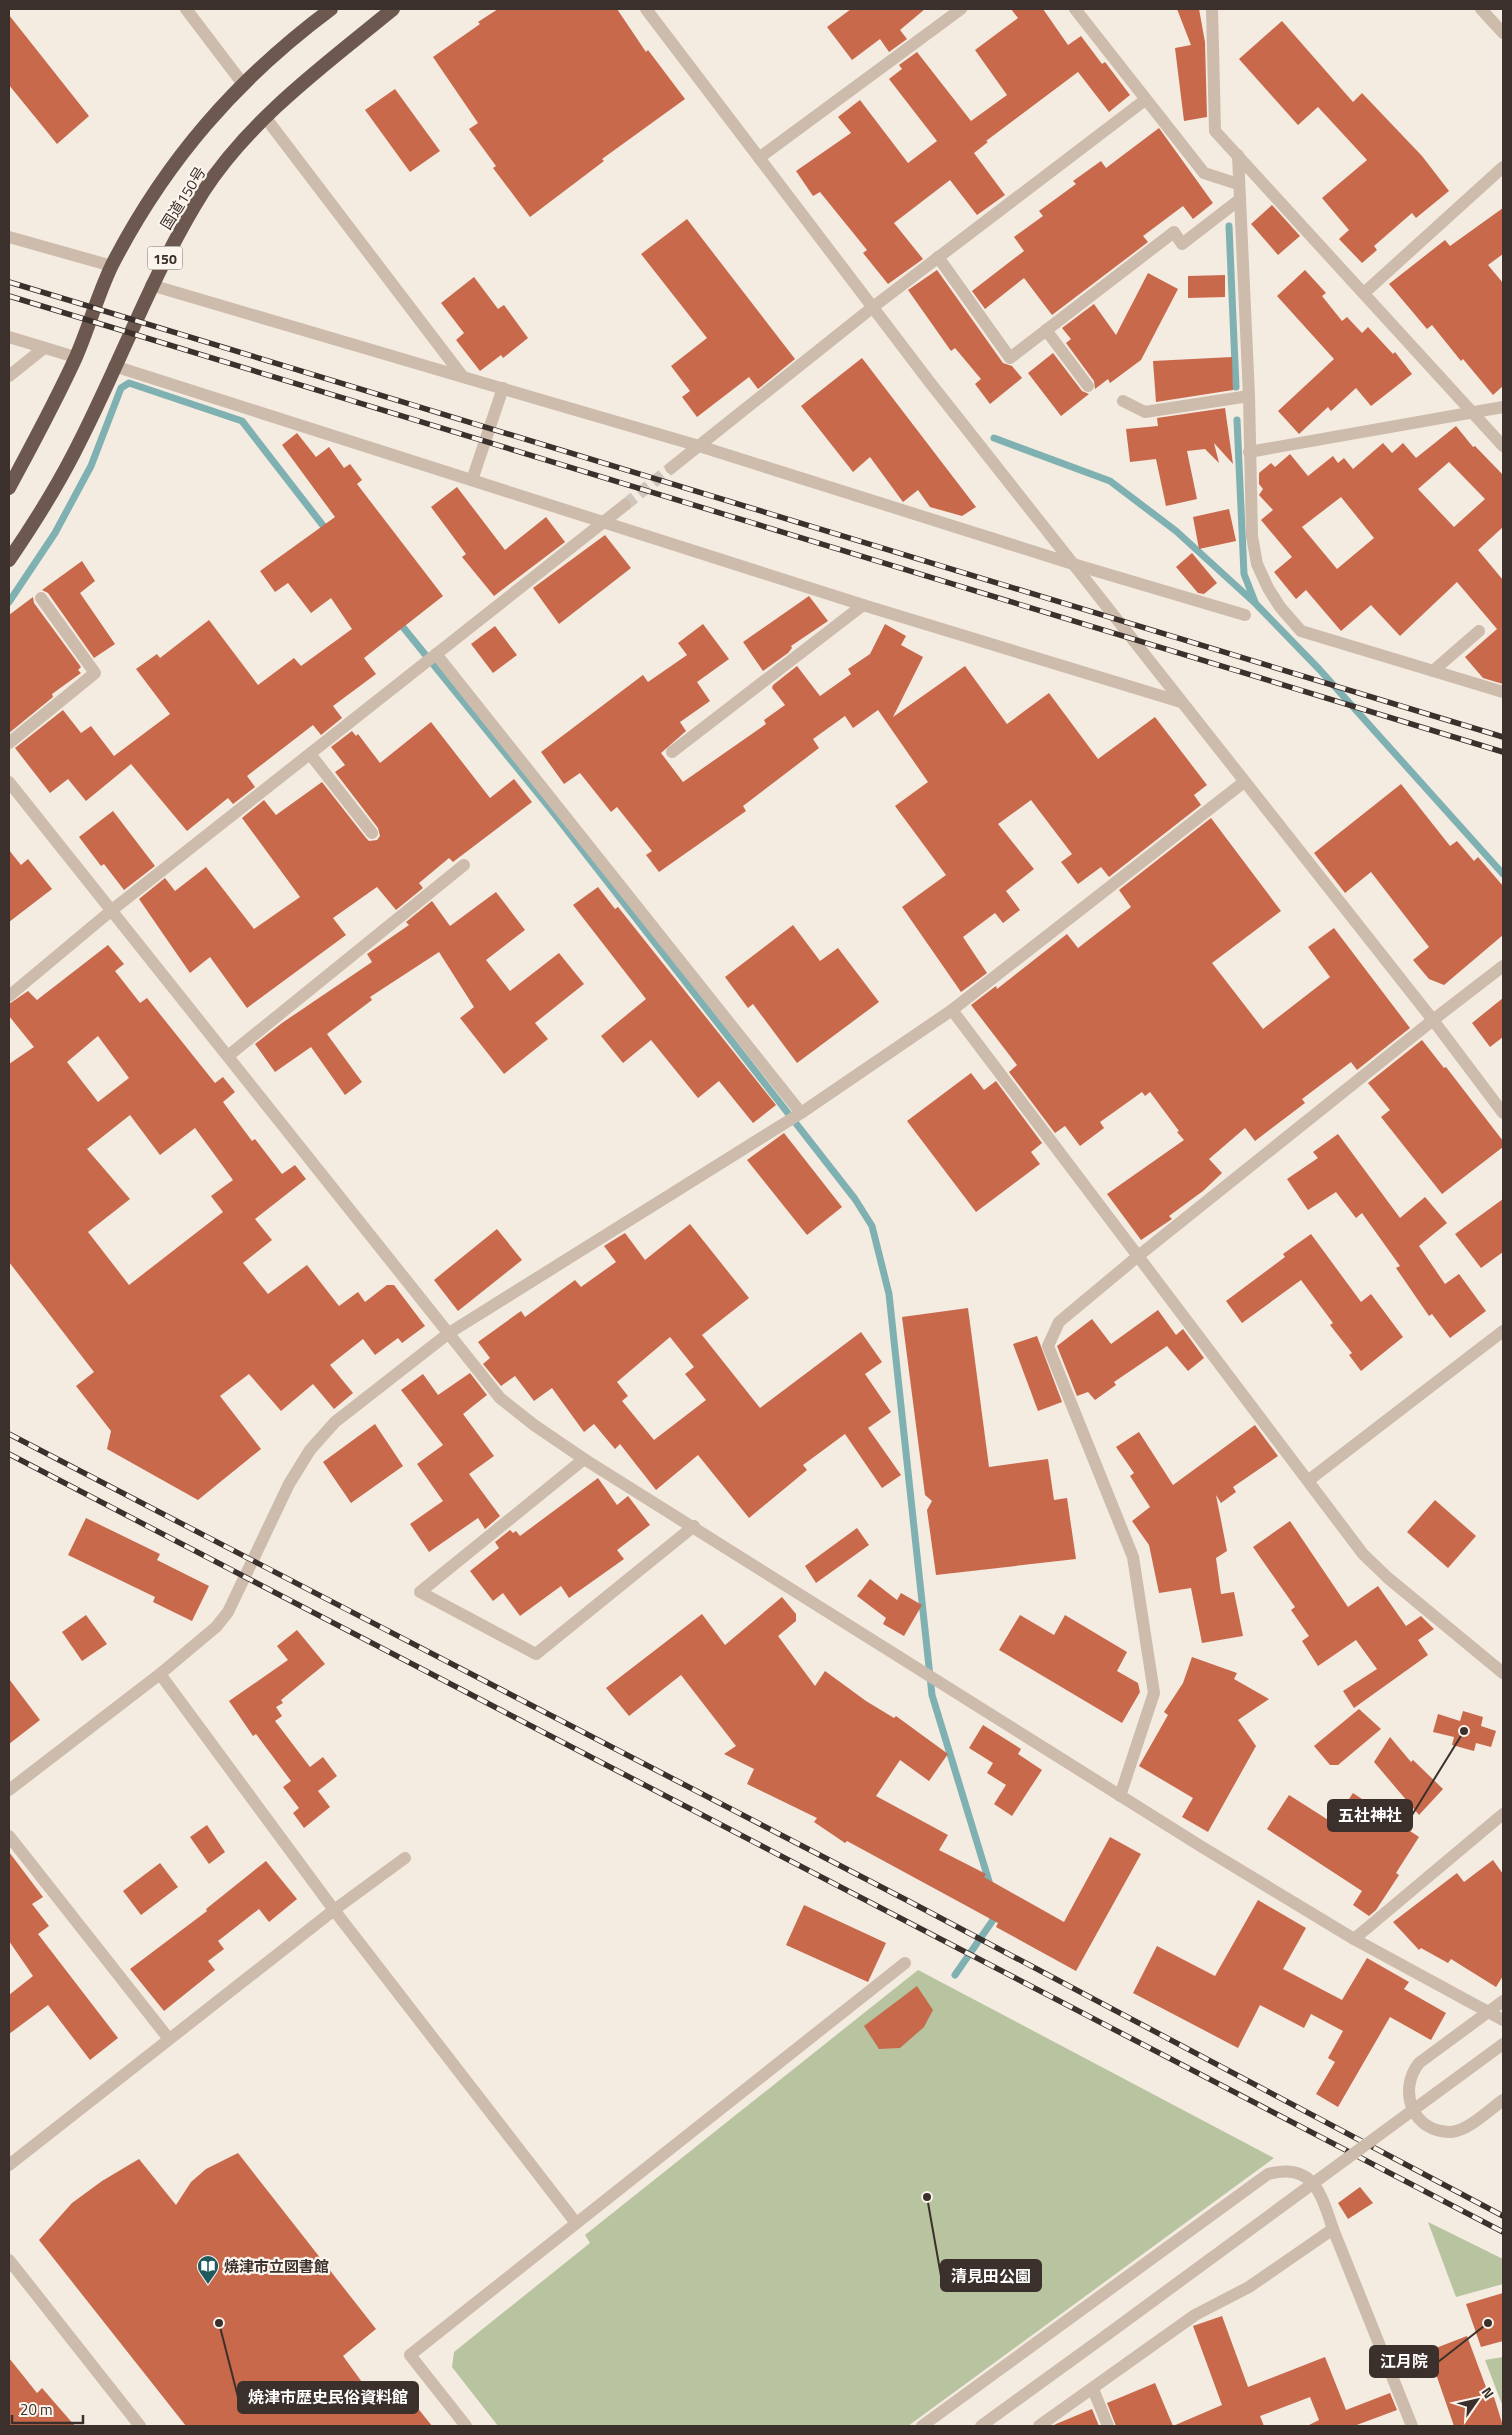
<svg xmlns="http://www.w3.org/2000/svg" width="1512" height="2435" viewBox="0 0 1512 2435" font-family="'Titillium Web','Noto Sans JP',sans-serif">
<rect width="100%" height="100%" fill="#f4ebe1"/>
<g fill="#b8c4a0">
<polygon points="918,1970 1274,2158 908,2426 498,2426 452,2367 454,2352 590,2243 585,2235"/>
<polygon points="1428,2222 1503,2259 1503,2284 1456,2297"/>
<polygon points="1503,2357 1503,2407 1485,2360"/>
</g>
<g fill="none" stroke-linecap="round" stroke-linejoin="round">
<g stroke="#7fb0b2" stroke-width="7">
<polyline points="1229,226 1236,387"/>
<polyline points="1237,420 1244,574 1255,602"/>
<polyline points="994,438 1110,481 1176,531 1256,604 1319,669 1503,874"/>
<polyline points="9,602 55,533 91,466 121,388 129,383 242,421 328,532"/>
<polyline points="398,621 549,807 855,1199 872,1226 889,1294 932,1695 991,1888"/>
<polyline points="955,1975 993,1920 992,1912"/>
</g>
</g>
<g fill="#c8694b" fill-rule="evenodd">
<polygon points="498,9 617,9 646,52 648,50 685,99 602,159 604,161 530,217 493,168 496,166 469,129 478,123 433,57 480,24 478,22"/>
<polygon points="851,9 925,9 900,30 907,39 889,52 880,39 852,60 827,27"/>
<polygon points="1011,9 1043,9 1068,45 1081,36 1102,64 1105,62 1130,95 1109,112 1078,72 986,141 988,142 974,153 1005,195 977,215 950,180 894,223 923,259 888,284 863,253 867,250 820,192 813,196 796,171 851,133 838,117 860,100 908,163 937,141 889,79 902,69 899,65 917,52 971,121 1007,95 975,50 1018,18"/>
<polygon points="1177,9 1199,9 1205,42 1207,117 1184,121 1175,48 1191,45"/>
<polygon points="9,15 89,116 57,144 9,85"/>
<polygon points="1282,21 1353,102 1362,93 1422,156 1449,191 1416,218 1412,213 1374,246 1377,250 1362,263 1339,239 1349,230 1322,198 1367,160 1318,107 1298,125 1239,59"/>
<polygon points="395,89 440,151 410,172 365,110"/>
<polygon points="1159,128 1213,203 1193,219 1183,206 1143,236 1148,242 1052,315 1024,278 985,309 972,291 1024,251 1014,237 1043,216 1039,211 1076,184 1073,181 1101,161 1106,168"/>
<polygon points="1272,205 1300,236 1278,255 1251,224"/>
<polygon points="1503,208 1503,254 1488,265 1503,283 1503,386 1493,395 1463,359 1461,361 1432,325 1427,329 1389,284 1445,240 1450,246"/>
<polygon points="687,219 795,359 758,389 749,377 697,417 682,397 690,391 671,366 707,338 641,254"/>
<polygon points="937,270 1003,363 1012,366 1022,378 990,404 975,384 981,379 955,348 951,351 908,290"/>
<polygon points="1305,270 1326,293 1322,296 1342,321 1347,317 1362,333 1368,327 1393,354 1395,352 1412,374 1371,406 1356,388 1331,411 1328,407 1299,434 1278,411 1334,359 1277,296"/>
<polygon points="1148,273 1178,289 1141,360 1110,383 1108,379 1095,389 1094,381 1066,343 1071,339 1062,328 1094,304 1116,335"/>
<polygon points="1225,275 1225,297 1188,298 1188,276"/>
<polygon points="474,277 498,309 504,305 528,338 503,358 501,355 480,371 456,340 464,333 441,303"/>
<polygon points="1053,353 1082,391 1089,394 1061,416 1028,373"/>
<polygon points="1232,357 1233,390 1156,402 1153,361"/>
<polygon points="862,358 976,507 962,516 930,507 918,490 903,502 870,457 853,472 801,406"/>
<polygon points="1225,408 1233,464 1214,443 1219,463 1205,449 1187,451 1197,499 1166,506 1156,459 1130,462 1126,429 1158,426 1157,418"/>
<path d="M1456,426L1473,447L1475,446L1503,475V527L1478,550L1503,580V684L1483,678L1465,657L1497,629L1457,582L1400,636L1371,605L1341,631L1306,590L1296,599L1274,572L1292,557L1261,520L1273,510L1259,495L1263,489L1259,484V473L1271,463L1275,467L1290,454L1308,476L1333,456L1338,463L1344,458L1353,469L1383,443L1392,453L1403,443L1416,458ZM1449,462L1485,499L1454,527L1418,489ZM1341,497L1374,538L1337,569L1302,527Z"/>
<polygon points="297,433 316,457 329,447 344,468 350,464 362,480 357,484 443,596 364,658 376,674 333,706 342,718 321,735 313,725 247,776 255,787 233,804 228,798 187,831 131,764 86,801 68,779 50,793 15,748 63,710 81,733 91,726 114,756 170,714 136,669 157,654 160,658 209,620 258,685 294,658 301,666 352,629 331,598 311,613 288,583 275,592 260,571 335,517 282,445"/>
<polygon points="457,487 505,550 546,517 565,542 494,596 462,557 466,554 431,507"/>
<polygon points="1229,509 1236,541 1199,549 1193,517"/>
<polygon points="605,535 631,568 559,624 533,588"/>
<polygon points="1192,553 1217,583 1204,594 1198,593 1176,567"/>
<polygon points="82,561 95,581 80,593 115,644 94,658 48,593 42,590"/>
<polygon points="809,596 828,621 791,646 792,648 788,653 763,671 743,642"/>
<polygon points="33,597 34,603 81,667 78,670 81,673 52,694 53,697 9,733 9,615"/>
<polygon points="703,624 729,659 697,682 710,701 680,722 686,731 661,753 683,782 766,724 764,720 785,705 772,688 773,685 797,666 820,696 851,674 848,669 870,654 885,624 906,636 901,645 923,657 893,717 965,666 1007,724 1049,693 1098,759 1155,717 1207,785 1194,795 1201,805 1109,877 1101,867 1078,884 1061,862 1072,854 1031,800 998,824 1034,869 1006,891 1020,910 1003,923 995,913 963,937 987,973 961,992 902,907 946,875 895,806 928,782 878,710 853,728 845,716 813,739 819,748 743,806 746,811 659,872 646,855 652,851 617,807 611,812 580,773 564,784 541,752 643,675 648,682 687,655 678,643"/>
<polygon points="495,626 517,655 493,673 471,644"/>
<polygon points="431,722 490,798 514,779 532,802 453,862 449,858 419,883 423,888 396,910 377,887 333,918 346,935 247,1008 210,957 190,973 139,899 165,878 175,891 206,867 254,929 300,897 242,818 264,800 276,815 322,782 366,838 369,841 377,840 380,836 378,828 335,772 345,765 331,747 352,731 356,736 358,734 380,763"/>
<polygon points="1401,784 1450,846 1457,841 1474,861 1478,857 1503,886 1503,935 1444,985 1429,979 1413,960 1429,947 1371,872 1345,893 1314,853"/>
<polygon points="113,811 155,866 124,890 104,864 101,866 79,837"/>
<polygon points="1211,818 1281,911 1212,963 1263,1029 1330,977 1308,947 1334,928 1410,1028 1357,1070 1351,1062 1302,1099 1305,1103 1255,1141 1245,1128 1209,1159 1222,1173 1203,1191 1169,1216 1172,1219 1141,1240 1107,1194 1184,1140 1177,1132 1179,1131 1150,1092 1145,1096 1142,1092 1100,1122 1104,1128 1080,1146 1065,1126 1055,1133 1009,1072 1017,1065 971,1005 996,986 997,989 1067,934 1078,948 1131,907 1119,890"/>
<polygon points="9,850 21,865 28,859 52,889 9,922"/>
<polygon points="598,887 615,909 618,907 776,1105 753,1123 719,1081 698,1098 651,1040 623,1063 601,1036 646,999 573,905"/>
<polygon points="496,892 525,930 486,960 510,991 559,953 584,984 535,1023 548,1039 504,1074 460,1018 474,1007 439,952 370,997 372,1000 327,1034 362,1082 345,1095 311,1047 275,1072 255,1044 282,1023 372,962 367,954 409,925 406,922 432,901 450,926"/>
<polygon points="793,925 820,961 838,948 879,1002 797,1063 753,1004 748,1008 725,977"/>
<path d="M108,945L124,964L115,971L140,1003L147,998L215,1083L223,1077L235,1092L223,1102L252,1141L255,1139L282,1174L295,1165L306,1179L255,1219L272,1240L243,1263L268,1294L307,1265L339,1306L358,1292L365,1302L387,1285H394L425,1326L402,1343L398,1338L375,1355L363,1339L330,1365L353,1393L334,1409L313,1384L281,1411L249,1374L220,1396L261,1449L198,1500L107,1449L111,1431L76,1386L94,1372L9,1262V1064L34,1047L9,1016V1004L28,991L37,1000ZM98,1036L129,1078L98,1102L67,1062ZM130,1115L160,1155L195,1128L233,1180L211,1196L223,1212L129,1285L88,1232L130,1199L87,1149Z"/>
<polygon points="1503,998 1503,1037 1490,1047 1472,1023"/>
<polygon points="1422,1040 1444,1068 1446,1067 1503,1141 1503,1147 1442,1194 1381,1117 1390,1110 1368,1083"/>
<polygon points="971,1073 984,1090 996,1081 1042,1143 1031,1152 1040,1164 976,1212 907,1121"/>
<polygon points="784,1133 842,1207 807,1235 747,1160"/>
<polygon points="1338,1134 1400,1218 1425,1197 1447,1223 1419,1246 1445,1284 1459,1274 1486,1311 1450,1338 1432,1314 1429,1316 1396,1268 1400,1266 1362,1213 1356,1218 1336,1192 1308,1210 1287,1179 1318,1158 1313,1152"/>
<polygon points="1503,1199 1503,1252 1481,1268 1455,1234"/>
<path d="M690,1224L749,1298L702,1335L760,1408L861,1332L882,1362L865,1374L891,1412L868,1428L901,1475L882,1488L845,1434L803,1465L807,1470L749,1518L698,1455L656,1490L620,1444L615,1449L594,1424L584,1432L552,1388L534,1401L515,1376L501,1386L483,1364L490,1358L478,1342L521,1311L525,1317L575,1280L581,1287L616,1262L604,1246L612,1241L625,1233L645,1260ZM670,1337L694,1367L685,1374L706,1400L654,1440L622,1401L628,1396L617,1382Z"/>
<polygon points="497,1229 522,1260 458,1311 434,1280"/>
<polygon points="1311,1234 1361,1302 1371,1294 1403,1337 1361,1371 1349,1355 1352,1353 1330,1325 1333,1323 1301,1280 1242,1323 1226,1301 1285,1257 1283,1254"/>
<polygon points="968,1308 989,1467 1048,1459 1054,1500 1067,1498 1076,1559 936,1575 927,1510 932,1501 925,1495 902,1317"/>
<polygon points="1158,1310 1176,1335 1183,1329 1204,1358 1188,1371 1167,1346 1114,1382 1116,1385 1095,1400 1088,1392 1077,1396 1057,1346 1092,1319 1111,1344"/>
<polygon points="1037,1336 1062,1402 1038,1411 1013,1344"/>
<polygon points="470,1373 487,1395 463,1414 494,1456 469,1474 500,1516 485,1529 478,1518 429,1552 410,1524 443,1501 417,1464 443,1445 401,1390 423,1374 438,1395"/>
<polygon points="375,1424 403,1466 351,1503 323,1462"/>
<polygon points="1255,1425 1278,1456 1233,1487 1236,1492 1221,1503 1216,1495 1227,1551 1216,1558 1221,1594 1234,1592 1243,1636 1202,1643 1191,1588 1159,1593 1149,1545 1132,1521 1150,1507 1130,1476 1134,1473 1116,1447 1139,1432 1173,1485"/>
<polygon points="598,1478 617,1505 628,1496 650,1525 617,1550 624,1559 569,1598 561,1586 520,1616 503,1593 493,1601 470,1571 499,1548 495,1542 510,1530 513,1533 516,1531 520,1536"/>
<polygon points="1435,1500 1476,1536 1448,1568 1407,1532"/>
<polygon points="86,1518 160,1554 157,1560 209,1586 192,1621 153,1602 155,1597 68,1555"/>
<polygon points="1290,1521 1348,1607 1378,1586 1406,1626 1421,1616 1434,1629 1418,1640 1428,1655 1354,1708 1343,1691 1377,1669 1356,1640 1318,1666 1302,1641 1309,1636 1291,1610 1295,1607 1253,1547"/>
<polygon points="857,1528 869,1545 816,1583 805,1566"/>
<polygon points="870,1579 897,1600 901,1593 922,1605 904,1636 883,1624 886,1618 857,1596"/>
<polygon points="782,1597 796,1614 796,1621 778,1636 815,1686 825,1671 866,1701 894,1718 896,1716 948,1754 929,1781 900,1760 876,1796 948,1835 939,1850 986,1874 984,1877 1064,1922 1110,1837 1141,1854 1076,1971 996,1927 998,1923 847,1841 845,1843 814,1822 817,1818 747,1784 754,1769 724,1754 736,1746 681,1675 629,1716 606,1688 702,1614 725,1645"/>
<polygon points="86,1615 107,1644 82,1661 62,1632"/>
<polygon points="1020,1615 1054,1635 1065,1615 1127,1652 1117,1671 1138,1683 1140,1692 1122,1723 999,1650"/>
<polygon points="297,1630 325,1664 281,1700 283,1703 276,1707 282,1716 275,1721 310,1767 323,1757 337,1776 318,1791 330,1807 304,1828 293,1813 299,1808 283,1787 291,1781 256,1734 253,1736 229,1701 288,1660 277,1646"/>
<polygon points="1192,1657 1237,1673 1234,1679 1269,1699 1238,1720 1256,1746 1208,1832 1182,1817 1193,1798 1139,1766 1168,1715 1164,1712 1183,1683"/>
<polygon points="9,1679 40,1720 9,1744"/>
<polygon points="1359,1709 1381,1729 1338,1765 1330,1765 1314,1746"/>
<polygon points="1463,1711 1483,1717 1481,1726 1496,1731 1491,1747 1476,1743 1474,1751 1452,1745 1454,1737 1433,1732 1438,1714 1460,1721"/>
<polygon points="983,1725 1021,1749 1018,1754 1042,1770 1012,1816 994,1804 1006,1785 987,1773 993,1763 969,1748"/>
<polygon points="1390,1737 1411,1762 1413,1760 1443,1789 1419,1815 1374,1762"/>
<polygon points="1353,1793 1419,1837 1396,1873 1399,1875 1376,1910 1369,1916 1353,1905 1362,1891 1267,1829 1289,1795 1333,1823"/>
<polygon points="207,1825 225,1852 209,1864 190,1837"/>
<polygon points="9,1852 43,1897 32,1904 49,1926 38,1934 118,2038 90,2060 48,2005 9,2034 9,1995 33,1976 9,1941"/>
<polygon points="1493,1860 1503,1874 1503,1976 1496,1987 1451,1959 1448,1963 1421,1948 1419,1950 1393,1922 1457,1873 1464,1882"/>
<polygon points="266,1861 297,1899 269,1922 259,1909 218,1941 224,1949 208,1961 215,1970 164,2011 130,1969 207,1911 206,1909"/>
<polygon points="160,1863 178,1887 141,1915 123,1891"/>
<polygon points="1258,1900 1306,1928 1283,1969 1342,2000 1367,1958 1409,1982 1404,1989 1446,2013 1431,2040 1390,2017 1338,2107 1316,2094 1335,2062 1328,2058 1343,2031 1311,2014 1304,2028 1260,2005 1238,2048 1133,1993 1157,1946 1215,1976"/>
<polygon points="804,1905 886,1943 868,1982 786,1945"/>
<polygon points="917,1986 933,2010 924,2027 900,2048 879,2049 864,2026"/>
<polygon points="238,2153 376,2329 343,2356 375,2400 397,2382 432,2426 186,2426 39,2240 72,2203 102,2181 139,2159 176,2205 191,2182 206,2169"/>
<polygon points="1360,2187 1373,2203 1348,2219 1338,2203"/>
<polygon points="1503,2293 1503,2341 1481,2347 1466,2304"/>
<polygon points="1222,2316 1248,2387 1325,2357 1346,2410 1390,2393 1397,2410 1354,2426 1307,2426 1319,2420 1310,2397 1260,2416 1264,2426 1173,2426 1222,2405 1193,2326"/>
<polygon points="1467,2336 1490,2398 1494,2397 1503,2426 1454,2426 1428,2351"/>
<polygon points="9,2358 37,2393 42,2388 75,2426 9,2426"/>
<polygon points="1155,2383 1173,2426 1116,2426 1107,2403"/>
<polygon points="1092,2409 1099,2426 1053,2426 1056,2424"/>
</g>
<g fill="none" stroke-linecap="round" stroke-linejoin="round">
<polyline stroke="#cfc6bd" stroke-width="12" stroke-dasharray="12 6" stroke-linecap="butt" points="625,505 671,468"/>
<g stroke="#cdbbac" stroke-width="12">
<polyline points="186,9 243,84"/>
<polyline points="1075,9 1204,173 1238,184"/>
<polyline points="1212,9 1215,131 1503,446"/>
<polyline points="1481,9 1503,33"/>
<polyline points="265,117 463,377 699,446 1073,564 1245,615"/>
<polyline points="1238,155 1249,396 1252,536 1257,564 1268,588 1280,607 1301,631 1503,692"/>
<polyline points="759,158 961,9"/>
<polyline points="9,237 112,266"/>
<polyline points="938,257 1010,358 1174,232 1182,244 1239,200"/>
<polyline points="151,285 463,377"/>
<polyline points="1364,293 1503,167"/>
<polyline points="1046,330 1088,386"/>
<polyline points="9,337 75,357"/>
<polyline points="114,366 863,605 1181,702"/>
<polyline points="9,376 44,348"/>
<polyline points="1123,401 1145,412 1249,396"/>
<polyline points="1249,452 1503,407"/>
<polyline points="671,468 873,307 1145,100"/>
<polyline points="472,480 503,388"/>
<polyline points="436,654 801,1113"/>
<polyline points="1433,671 1479,631"/>
<polyline points="9,743 95,673 41,598"/>
<polyline points="672,752 863,605"/>
<polyline points="310,754 372,833"/>
<polyline points="9,782 500,1398 534,1425 584,1459 1202,1847 1354,1939 1503,2020"/>
<polyline points="9,996 112,910 625,505"/>
<polyline points="952,1010 1363,1554 1388,1578 1503,1673"/>
<polyline points="228,1056 464,865"/>
<polyline points="584,1459 420,1592 536,1654 694,1526"/>
<polyline points="1309,1480 1503,1331"/>
<polyline points="160,1674 334,1910 576,2223"/>
<polyline points="9,1790 160,1674 216,1627 228,1612 289,1484 310,1450 335,1422 449,1333 801,1113 952,1010 1244,782"/>
<polyline points="1120,1796 1154,1693 1133,1557 1048,1346 1059,1322 1137,1257 1433,1020 1503,966"/>
<polyline points="9,1836 169,2039"/>
<polyline points="1354,1939 1503,1814"/>
<path d="M1503,2001L1419,2063C1397,2091 1413,2133 1451,2132C1468,2131 1489,2110 1503,2100"/>
<polyline points="9,2165 334,1910 405,1858"/>
<polyline points="9,2260 140,2426"/>
<polyline points="1093,2389 1108,2426"/>
<polyline points="466,2426 410,2355 905,1963"/>
<path d="M922,2426L1268,2174C1313,2162 1321,2193 1333,2229L1412,2426"/>
<polyline points="1039,2426 1195,2315 1249,2287 1333,2229"/>
</g>
<g stroke="#cdbbac" stroke-width="12">
<polyline points="646,9 928,380 1433,1020 1503,1113"/>
<polyline points="981,2426 1108,2334"/>
</g>
<g stroke="#6c584f" stroke-width="14">
<path d="M9,488C32,445 56,401 76,357C89,327 98,294 112,265C166,160 237,79 331,9"/>
<path d="M9,560C33,525 55,490 74,453C119,367 151,275 203,192C251,118 326,64 393,9"/>
</g>
<g stroke="#3b302b" stroke-width="5.5">
<g id="rail">
<polyline points="9,282 1503,737"/>
<polyline points="9,296 1503,752"/>
<polyline points="9,1434 916,1905 1503,2216"/>
<polyline points="9,1454 1503,2232"/>
</g>
</g>
<use href="#rail" stroke="#fbf5ee" stroke-width="4" stroke-dasharray="11" stroke-linecap="butt"/>
<polyline stroke="#cdbbac" stroke-width="12" points="1108,2334 1503,2044"/>
</g>
<defs>
<g id="library-pin" transform="scale(1.125)"><path d="M0 17L-7.5 6A9.5 9.5 0 1 1 7.5 6Z" fill="#1f5a5e" stroke="#fbf5ee"/><path d="M-6-4Q-3-5.5-.7-3.5V5Q-3 3-6 4ZM6-4Q3-5.5 .7-3.5V5Q3 3 6 4Z" fill="#fff"/></g>
</defs>
<g fill-rule="evenodd">
<use href="#library-pin" x="208" y="2266"/>
</g>
<g text-anchor="middle" dominant-baseline="central" stroke-width="4.5" stroke-linejoin="round" paint-order="stroke">
<rect fill="#fbf5ee" stroke="#756b66" stroke-width="1" x="147.5" y="246.5" width="35" height="23" rx="4"/>
<g font-size="14" font-weight="bold" fill="#3b302b">
<text x="165" y="258">150</text>
</g>
<g font-size="15" fill="#3b302b" stroke="#fbf5ee">
<text transform="translate(183 198) rotate(-58)">国道150号</text>
</g>
<g font-size="15" font-weight="bold" fill="#3b302b" stroke="#fbf5ee" text-anchor="start">
<text x="224" y="2266">焼津市立図書館</text>
</g>
</g>
<path fill="none" stroke="#3b302b" stroke-width="2" d="M1464 1731L1412 1815M927 2197L941 2276M1488 2323L1438 2362M219 2323L238 2397"/>
<g fill="#3b302b" stroke="#fbf5ee" stroke-width="2">
<circle cx="1464" cy="1731" r="5"/>
<circle cx="927" cy="2197" r="5"/>
<circle cx="1488" cy="2323" r="5"/>
<circle cx="219" cy="2323" r="5"/>
</g>
<g fill="#3b302b" stroke="#3b302b" stroke-width="2">
<rect x="1328" y="1800" width="84" height="31" rx="5"/>
<rect x="941" y="2260" width="100" height="31" rx="5"/>
<rect x="1370" y="2346" width="68" height="31" rx="5"/>
<rect x="238" y="2382" width="180" height="31" rx="5"/>
</g>
<g font-size="16" text-anchor="middle" font-weight="bold" fill="#fff">
<text x="1370" y="1821">五社神社</text>
<text x="991" y="2282">清見田公園</text>
<text x="1404" y="2367">江月院</text>
<text x="328" y="2403">焼津市歴史民俗資料館</text>
</g>
<rect width="1512" height="2435" fill="none" stroke="#3b302b" stroke-width="20"/>
<g transform="translate(1477 2400) rotate(56)" stroke="#fbf5ee" stroke-width="4" paint-order="stroke">
<path d="M0-4L9 19L0 12L-9 19Z" fill="#3b302b"/>
<text y="-8" font-size="14" font-weight="bold" text-anchor="middle" fill="#3b302b">N</text>
</g>
<path d="M12 2415v8h71v-8" fill="none" stroke="#3b302b" stroke-width="2.5"/>
<text x="20" y="2415" font-size="15" fill="#3b302b" stroke="#fbf5ee" stroke-width="4" paint-order="stroke">20 m</text>
</svg>
